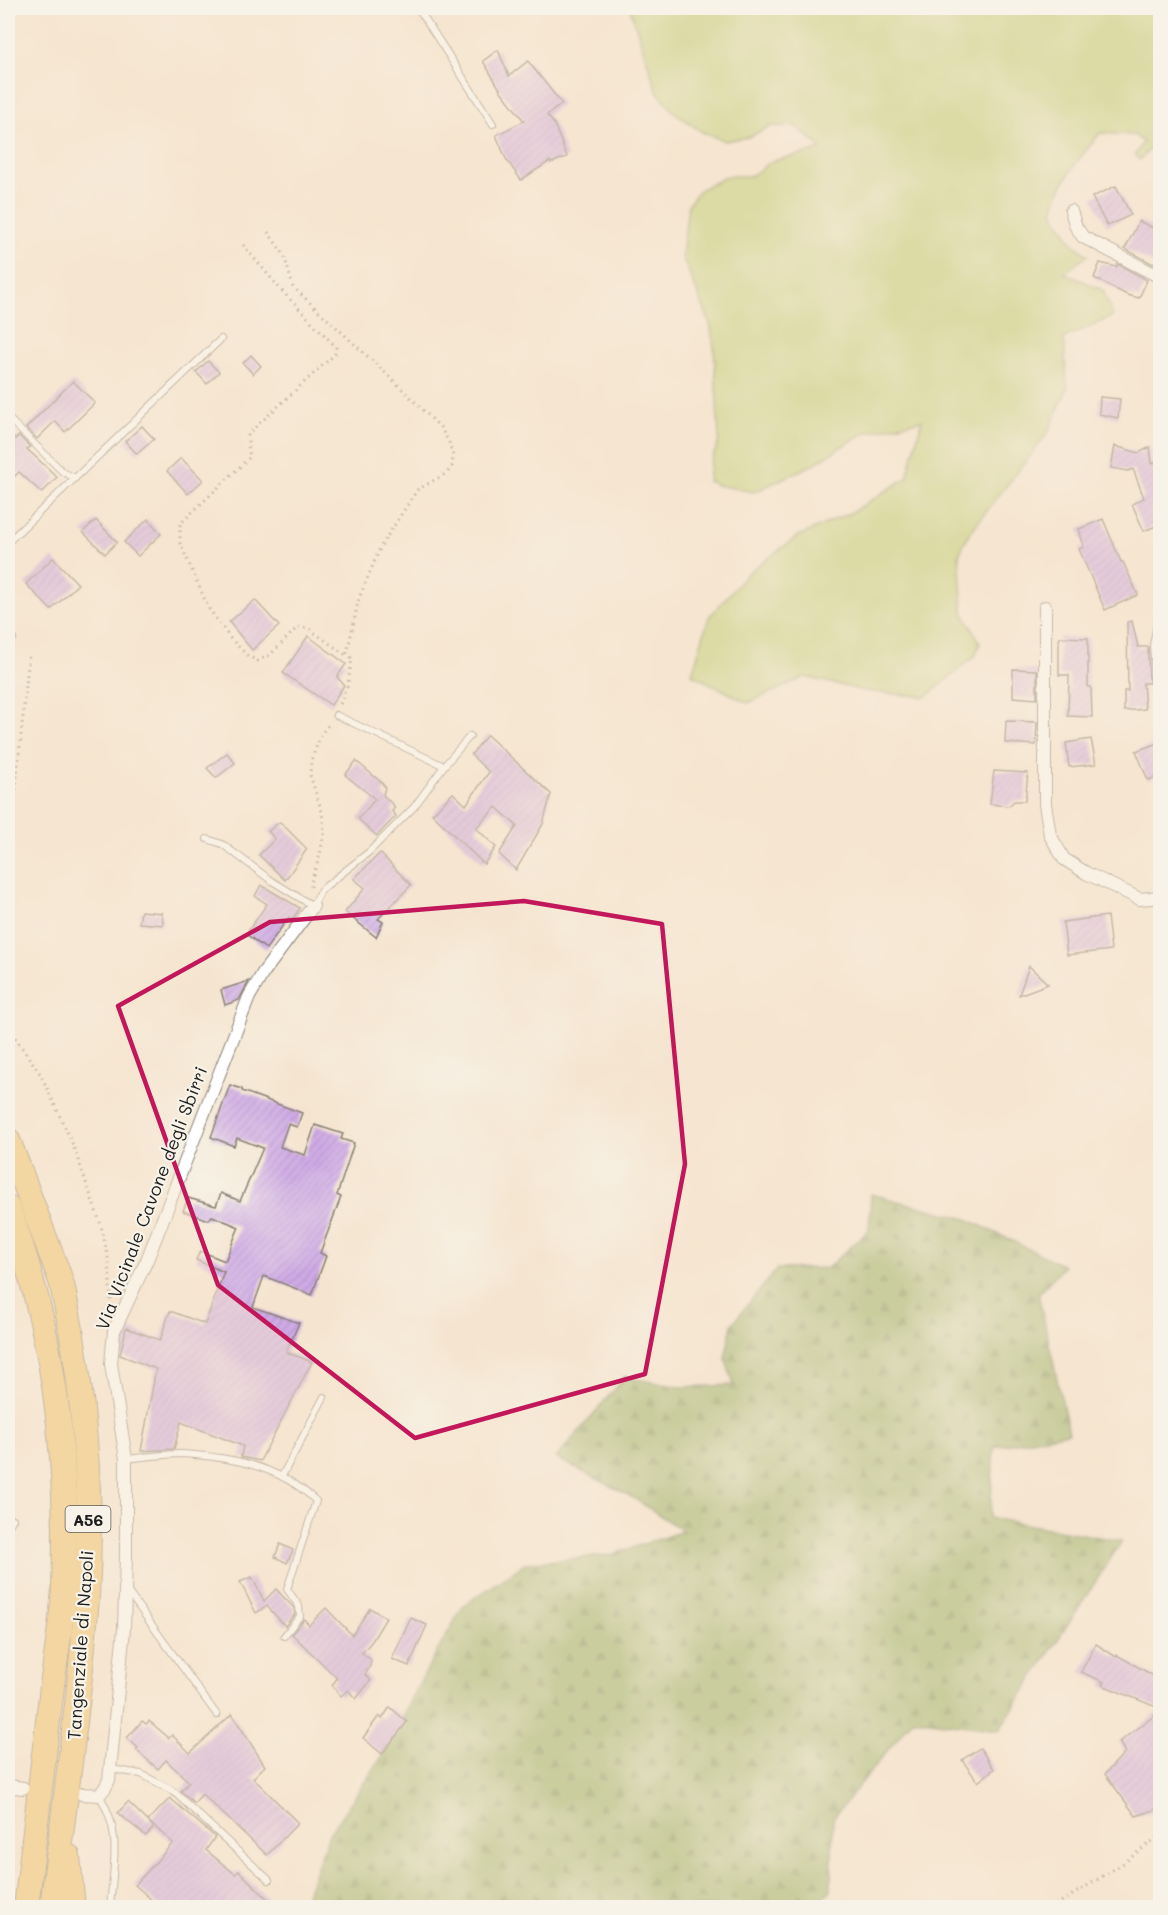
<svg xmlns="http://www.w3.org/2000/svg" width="1168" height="1915" viewBox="0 0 1168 1915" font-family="Mali,sans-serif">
<defs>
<pattern id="forest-firs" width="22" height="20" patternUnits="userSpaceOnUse" patternTransform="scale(1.5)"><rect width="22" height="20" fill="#95b163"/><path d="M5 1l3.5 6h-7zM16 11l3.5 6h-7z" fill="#798f51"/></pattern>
<pattern id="building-hatch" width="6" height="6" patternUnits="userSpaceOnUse" patternTransform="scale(1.5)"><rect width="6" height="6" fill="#d0abe7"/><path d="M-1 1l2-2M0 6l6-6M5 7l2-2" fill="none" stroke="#b293c6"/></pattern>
</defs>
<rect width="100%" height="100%" fill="#f7f3e8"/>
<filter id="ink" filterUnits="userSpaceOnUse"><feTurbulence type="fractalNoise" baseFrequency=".0167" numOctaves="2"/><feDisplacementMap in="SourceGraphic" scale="12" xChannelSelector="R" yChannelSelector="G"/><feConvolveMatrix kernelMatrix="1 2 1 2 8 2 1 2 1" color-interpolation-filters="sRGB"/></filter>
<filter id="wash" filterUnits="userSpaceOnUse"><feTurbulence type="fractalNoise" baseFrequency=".008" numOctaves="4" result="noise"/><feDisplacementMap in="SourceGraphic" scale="24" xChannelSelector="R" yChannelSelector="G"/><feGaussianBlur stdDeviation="1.35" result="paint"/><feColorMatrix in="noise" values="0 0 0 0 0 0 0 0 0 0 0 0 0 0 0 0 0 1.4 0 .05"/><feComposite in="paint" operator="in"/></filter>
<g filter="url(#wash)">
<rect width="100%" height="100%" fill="#f5e5d0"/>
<path fill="#bcce71" stroke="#6c7546" stroke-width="1.5" d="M630,8H1160V139L1139,160L1135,155L1143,142L1134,135L1100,133C1080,158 1060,179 1053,212L1073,244L1088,255L1064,273L1103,290L1113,316L1064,338L1067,389L1047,434L968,535L959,555L963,612L980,643L975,656L926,697L865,691L805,677L748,703L692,674L709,617L749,572L797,537L854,511L907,478L922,420L864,433L812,465L754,492L717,485L708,481L710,464L719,441L714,347L710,323L682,256L688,205L699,190L727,176H751L772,161L820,150L819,146L796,126H771L749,137L725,141L702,132L673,111L657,91Z"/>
<polygon fill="url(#forest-firs)" stroke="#586640" stroke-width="1.5" points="871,1194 967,1219 1064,1266 1038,1294 1069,1433 994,1447 990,1518 1122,1541 999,1730 913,1719 833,1818 831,1890 813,1907 302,1908 329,1834 380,1760 415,1691 463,1606 526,1563 611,1555 683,1531 632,1497 556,1458 625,1377 681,1387 734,1385 725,1358 732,1324 777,1269 827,1268 869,1230"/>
<g id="blocks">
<g fill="url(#building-hatch)">
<polygon points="498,50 509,76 528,61 562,104 547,115 554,124 567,157 551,163 550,161 521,180 506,159 496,135 524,121 501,91 483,61"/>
<polygon points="1116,186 1131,215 1107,226 1092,197"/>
<polygon points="1139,221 1161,232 1161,265 1155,262 1153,264 1125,249"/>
<polygon points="1100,263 1116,267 1118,264 1147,280 1139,298 1127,295 1094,278"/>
<polygon points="251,355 261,366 253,374 243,363"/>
<polygon points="208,361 219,372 207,384 196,372"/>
<polygon points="73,381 95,403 65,432 55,421 37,439 26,428"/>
<polygon points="1100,397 1120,399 1118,418 1099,414"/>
<polygon points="142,426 154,439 137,454 125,441"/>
<polygon points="8,431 15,439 19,436 30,447 27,449 57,477 42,493 19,472 8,483"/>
<polygon points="1115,446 1139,453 1150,447 1152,464 1161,460 1161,482 1155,484 1161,495 1161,524 1144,531 1132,504 1144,498 1133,469 1128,471 1111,468"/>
<polygon points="181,458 203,480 188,494 167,471"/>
<polygon points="148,519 161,534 138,556 124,542"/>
<polygon points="1103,519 1121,562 1123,562 1138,595 1105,610 1079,549 1084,547 1079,529"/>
<polygon points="96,520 117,542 105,554 83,532"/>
<polygon points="53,558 78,584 51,610 26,584"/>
<polygon points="255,600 279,626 252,650 229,622"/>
<polygon points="1132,621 1138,647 1148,647 1149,683 1143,683 1145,709 1124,711 1124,691 1128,691 1127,622"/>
<polygon points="308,636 346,664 337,677 344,685 331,705 283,673"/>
<polygon points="1059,637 1088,638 1088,687 1091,687 1092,717 1068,716 1069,675 1059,675"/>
<polygon points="1013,669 1037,670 1037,699 1013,697"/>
<polygon points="1006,721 1037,722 1036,745 1005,743"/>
<polygon points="487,735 551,794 543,824 516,870 499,854 517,826 496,807 476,828 496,847 484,864 432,814 453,793 466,805 489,772 471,755"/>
<polygon points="1091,739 1096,764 1069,767 1066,743"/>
<polygon points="1161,742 1161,776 1148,780 1136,751"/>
<polygon points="227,753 235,763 216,778 207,768"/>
<polygon points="356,761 381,782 385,787 383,795 395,807 392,811 396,816 377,836 358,819 375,799 345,775"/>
<polygon points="994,771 1028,773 1025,801 1014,801 1009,806 990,804"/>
<polygon points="280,822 307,849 285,880 259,855 275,839 268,831"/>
<polygon points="380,853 411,885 378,919 383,922 376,937 345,912 365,888 354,879"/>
<polygon points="261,885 300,908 292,920 289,917 266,949 246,934 267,904 255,896"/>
<polygon points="141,911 162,913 163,925 139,923"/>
<polygon points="1107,916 1111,950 1067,955 1063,922"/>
<polygon points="1029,966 1048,984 1019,995"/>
<polygon points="249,981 239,1000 225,1005 221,990"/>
<polygon points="230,1085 242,1089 242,1091 302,1113 297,1127 288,1124 280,1147 305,1155 315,1125 343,1134 341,1139 354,1143 337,1195 341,1197 320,1253 326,1256 312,1295 264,1276 253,1307 299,1323 286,1352 312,1362 260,1461 241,1457 243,1446 181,1422 174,1449 141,1451 156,1369 120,1355 126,1328 160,1340 170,1311 205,1324 224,1272 196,1260 200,1251 225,1261 239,1227 212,1216 208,1220 183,1211 188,1198 216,1206 221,1193 240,1201 263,1148 237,1138 234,1146 211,1137"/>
<polygon points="280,1544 293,1550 287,1563 275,1557"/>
<polygon points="252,1577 264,1601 276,1589 294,1608 295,1614 285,1626 267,1606 256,1613 240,1582"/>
<polygon points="326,1608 352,1635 370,1608 386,1618 372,1641 362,1653 371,1660 370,1666 365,1675 371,1680 356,1699 348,1690 341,1696 332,1686 337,1678 292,1634 304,1619 309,1625"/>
<polygon points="411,1618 427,1625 409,1666 392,1659"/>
<polygon points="1096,1644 1116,1657 1117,1655 1161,1680 1161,1709 1102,1685 1104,1682 1081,1672"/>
<polygon points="390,1707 407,1722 382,1754 363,1738 379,1716 382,1719"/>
<polygon points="1161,1711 1161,1808 1136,1816 1105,1774 1125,1752 1119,1742"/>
<polygon points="232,1714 265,1766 253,1778 298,1823 267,1855 202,1794 194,1803 181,1791 189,1782 166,1760 158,1769 136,1750 138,1748 127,1738 142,1721 146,1724 149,1721 169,1738 172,1735 190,1753"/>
<polygon points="980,1748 994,1769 978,1782 962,1760"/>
<polygon points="170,1798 215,1837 206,1850 235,1874 239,1871 277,1908 161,1908 135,1885 173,1843 148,1821"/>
<polygon points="128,1802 154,1827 146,1836 118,1813"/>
</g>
</g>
</g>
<g filter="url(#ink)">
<use href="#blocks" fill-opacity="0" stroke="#888076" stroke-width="1.5"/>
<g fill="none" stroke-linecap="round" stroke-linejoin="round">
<g stroke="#888076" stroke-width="8">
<g id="lane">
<polyline points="418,8 493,124"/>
<polyline points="8,418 63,472 75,478 221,339"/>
<polyline points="8,542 75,478"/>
<polyline points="8,636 13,639"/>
<polyline points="336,715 444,766"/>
<polyline points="207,839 222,844 272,881 313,906 321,890 369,852 414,807 444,766 470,736"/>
<path d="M126,1459C144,1457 164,1454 182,1454C231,1457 280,1466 316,1501L287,1589L299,1606L300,1616L284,1636"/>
<polyline points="282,1476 324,1397"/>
<polyline points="8,1527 13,1519"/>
<polyline points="128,1592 217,1715"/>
<polyline points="111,1769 141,1774 173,1791 269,1880"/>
<path d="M99,1795C123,1832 113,1866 110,1908"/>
</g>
</g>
<g stroke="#888076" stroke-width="14">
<g id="street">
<polyline points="1071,211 1076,227 1083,237 1160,277"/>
<polyline points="1045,607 1045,804 1050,835 1064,859 1086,873 1140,899 1160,897"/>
<polyline points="1160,623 1156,646 1160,695"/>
<polyline points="8,1786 23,1788"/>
<polyline points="82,1794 99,1795 105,1788 109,1780 124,1629 126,1555 126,1459 111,1364 114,1331 147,1260 249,997 263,973 313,906"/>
</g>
</g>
<g stroke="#888076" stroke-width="26">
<g id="highway">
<path d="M8,1140C22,1176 35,1211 48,1246C53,1260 60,1275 63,1289C84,1387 93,1496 87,1596C80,1700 64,1804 52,1908"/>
<path d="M8,1208C54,1328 69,1459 64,1587C62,1623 55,1660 51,1695C43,1766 34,1837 26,1908"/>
<polyline points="68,1856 73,1908"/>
</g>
</g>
<g stroke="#888076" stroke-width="3" stroke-dasharray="1.5 4.5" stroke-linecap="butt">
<polyline points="268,232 284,255 293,287 393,380 440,427 449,442 453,456 452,466 447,473 417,490 381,546 359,598 347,653 352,659 347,688 339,707"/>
<polyline points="243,245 281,290 336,347 335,354 248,434 248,446 250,457 180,524 180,543 209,609 230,638 247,655 257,661 270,655 298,627 308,628 347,656"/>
<polyline points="8,867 29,655"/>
<polyline points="311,887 311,882 320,855 324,831 322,812 310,775 311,761 321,734 330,723"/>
<polyline points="8,1021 14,1036 41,1075 73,1145 101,1225 109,1262 111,1306"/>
<polyline points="1051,1908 1121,1865 1160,1835"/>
</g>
<use href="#lane" stroke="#fff" stroke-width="6"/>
<use href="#street" stroke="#fff" stroke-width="12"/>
<use href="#highway" stroke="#f1c36a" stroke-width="24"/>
</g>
</g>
<path d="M0 0H1168V1915H0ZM524,901L662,924L685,1164L645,1374L415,1438L218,1285L118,1006L270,922Z" fill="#f5e5d0" fill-opacity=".55" fill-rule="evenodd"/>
<path fill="none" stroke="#c2185b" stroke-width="4.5" stroke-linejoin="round" d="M524,901L662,924L685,1164L645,1374L415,1438L218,1285L118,1006L270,922Z"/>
<g text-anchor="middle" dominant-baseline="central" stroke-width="4.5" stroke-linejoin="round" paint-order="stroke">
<rect fill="#f7f3e8" stroke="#5e5c59" stroke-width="1.5" x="65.5" y="1506" width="45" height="26" rx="4.5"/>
<g font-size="16" font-weight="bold" fill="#1c1c1c">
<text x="88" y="1519">A56</text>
</g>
<g font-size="18" fill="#1c1c1c" stroke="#f7f3e8">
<text transform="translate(151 1198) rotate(-69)">Via Vicinale Cavone degli Sbirri</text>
<text transform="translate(80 1645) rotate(-86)">Tangenziale di Napoli</text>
</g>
</g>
<rect width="1168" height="1915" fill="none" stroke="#f7f3e8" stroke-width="30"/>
</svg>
